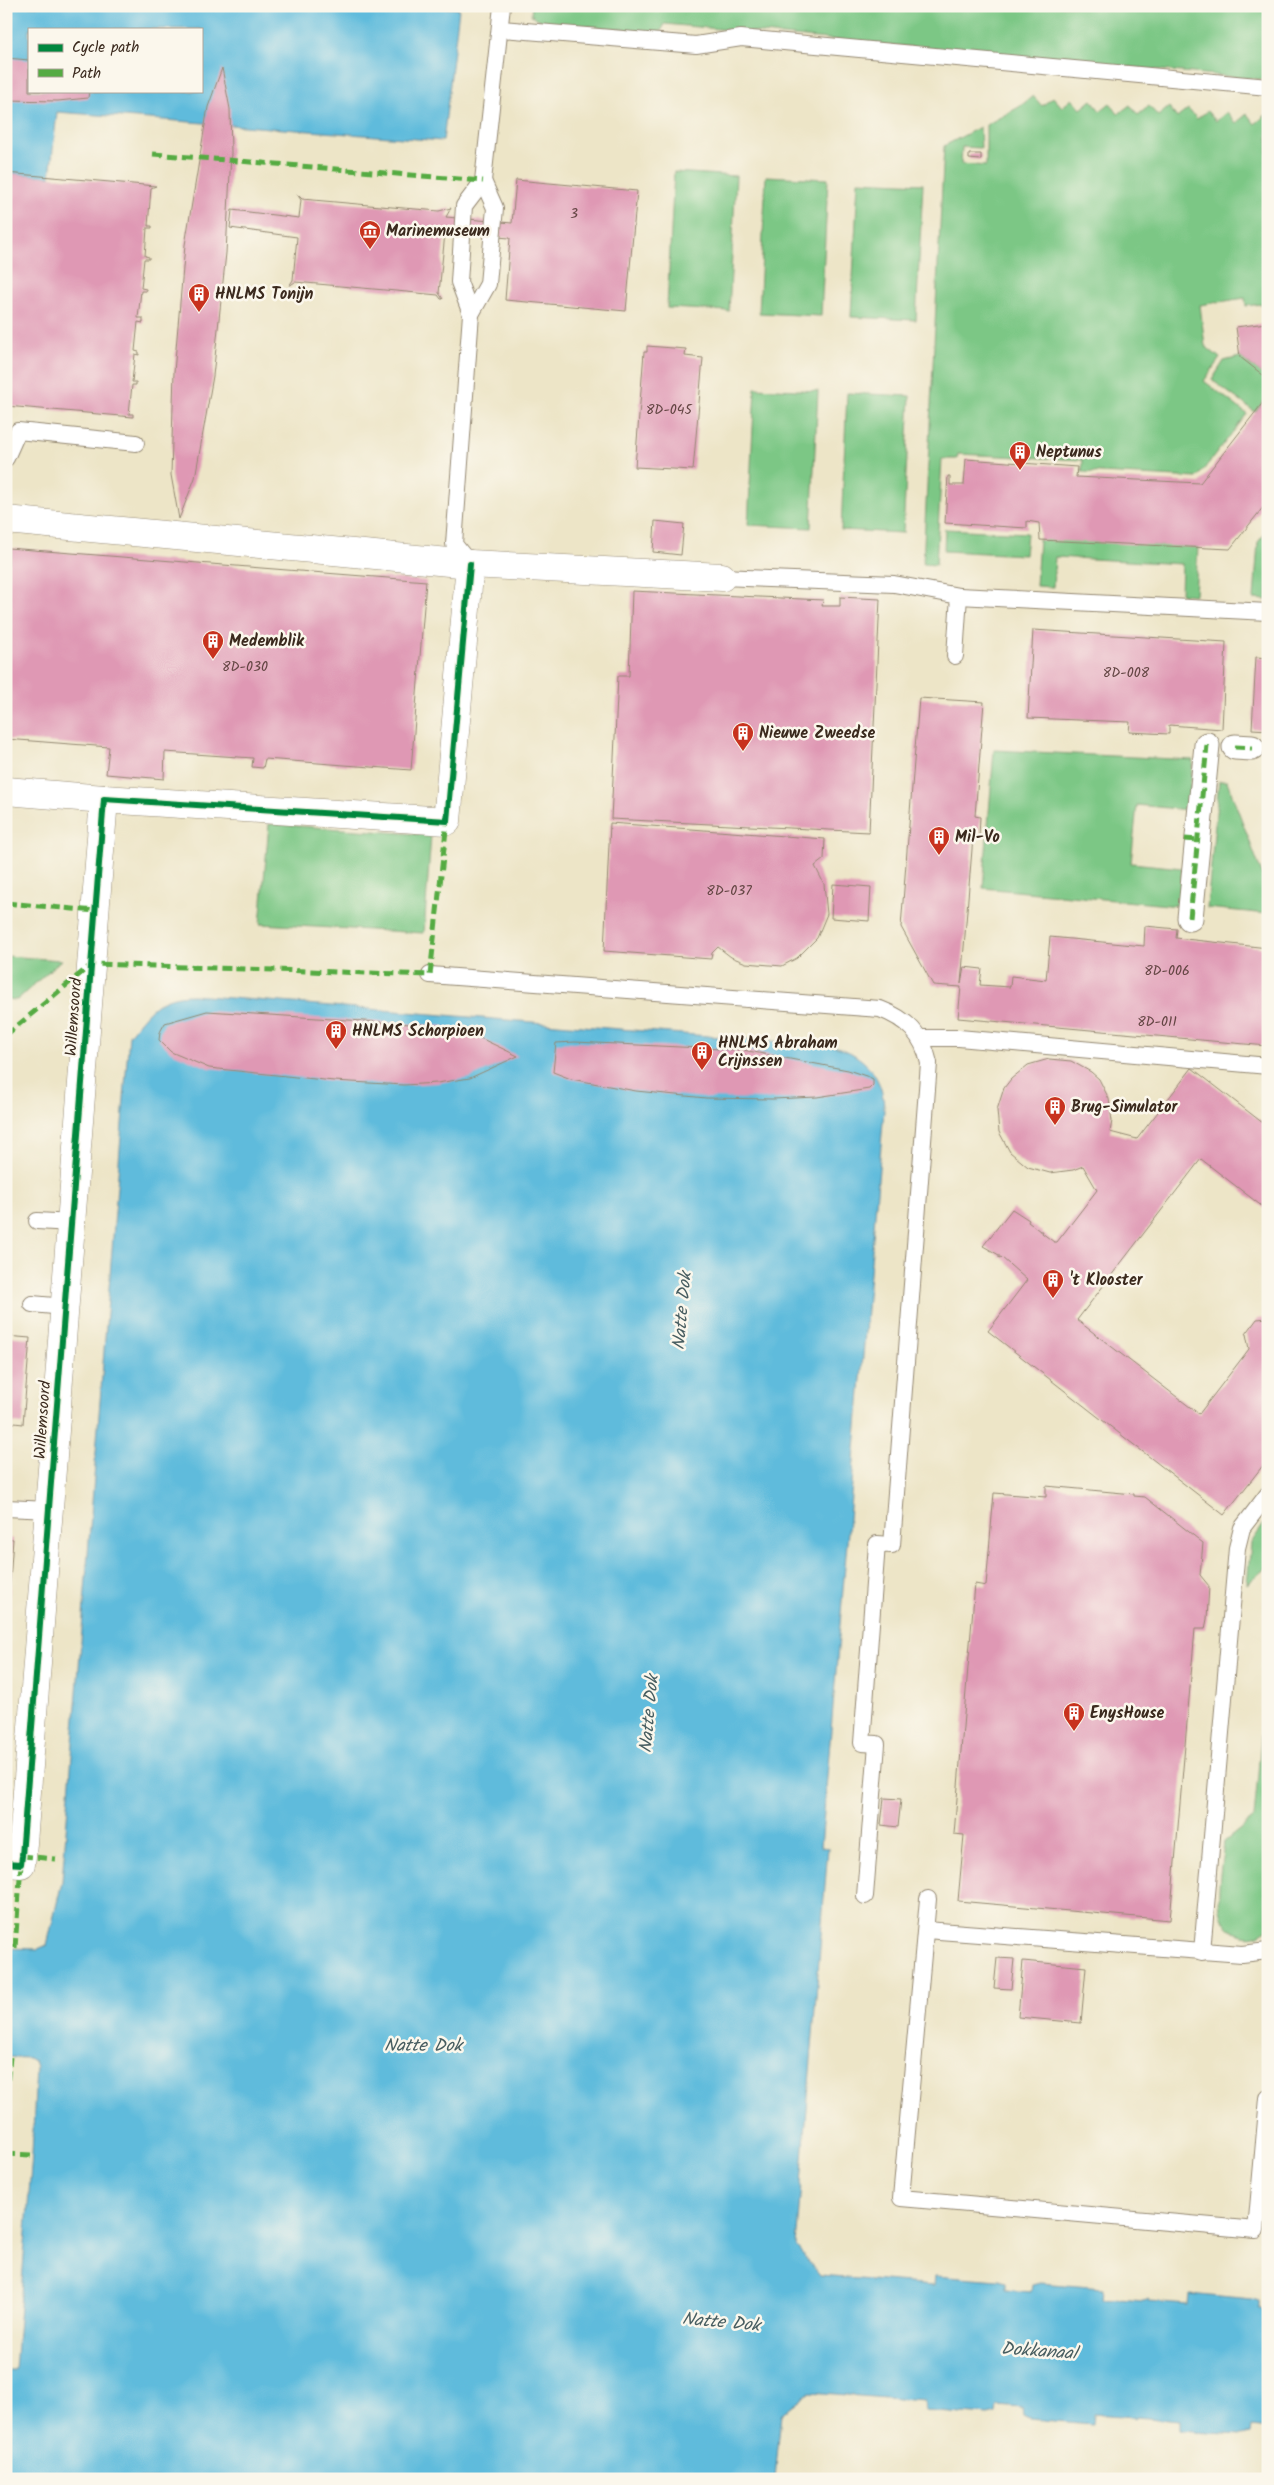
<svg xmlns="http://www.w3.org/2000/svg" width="1274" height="2485" viewBox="0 0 1274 2485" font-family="Kalam,sans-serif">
<rect width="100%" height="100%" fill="#fbf7ec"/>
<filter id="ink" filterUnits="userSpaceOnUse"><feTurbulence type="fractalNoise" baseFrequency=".02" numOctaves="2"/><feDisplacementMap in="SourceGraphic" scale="10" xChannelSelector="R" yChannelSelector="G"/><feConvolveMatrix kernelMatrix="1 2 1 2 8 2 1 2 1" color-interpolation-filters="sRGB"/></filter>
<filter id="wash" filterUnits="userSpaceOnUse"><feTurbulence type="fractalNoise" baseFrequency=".0096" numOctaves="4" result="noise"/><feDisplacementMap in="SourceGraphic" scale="20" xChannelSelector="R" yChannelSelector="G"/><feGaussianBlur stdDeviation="1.12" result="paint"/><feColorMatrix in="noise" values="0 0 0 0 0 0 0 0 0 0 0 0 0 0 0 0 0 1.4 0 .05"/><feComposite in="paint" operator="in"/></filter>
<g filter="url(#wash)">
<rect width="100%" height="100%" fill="#ede5c7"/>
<g fill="#7bc785" stroke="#5b7852">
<polygon points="532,6 1268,6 1268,80 665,24 661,31 656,32 544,22 531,15"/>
<polygon points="1033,96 1042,106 1053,97 1062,107 1072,99 1081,109 1092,100 1100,111 1110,103 1118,114 1130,105 1138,115 1149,106 1158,116 1169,107 1177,118 1188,109 1197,119 1207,111 1216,121 1227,112 1236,123 1247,114 1255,124 1266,115 1268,117 1268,303 1246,306 1245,298 1200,305 1205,346 1220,358 1204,381 1247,414 1197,478 1082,472 1083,460 958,454 957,459 942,459 936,565 923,564 944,146 980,127 981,148 962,147 961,164 986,166 986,125 1019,107"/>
<polygon points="674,172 736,176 729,311 667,308"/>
<polygon points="766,176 828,179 821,316 759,313"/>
<polygon points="858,181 923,184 916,320 851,317"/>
<polygon points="1240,357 1268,379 1268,396 1255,412 1212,380 1224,361"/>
<polygon points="755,388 818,391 811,528 748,525"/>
<polygon points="847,393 910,396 903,533 841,530"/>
<polygon points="945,529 1027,533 1025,555 944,551"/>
<polygon points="1268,530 1268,600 1254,599 1258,542"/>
<polygon points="1039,539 1198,547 1195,595 1181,594 1182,564 1055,557 1053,587 1036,586"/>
<polygon points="994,750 1193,760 1188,810 1137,805 1131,863 1182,868 1179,906 983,888"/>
<polygon points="1219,781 1227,781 1268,890 1268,914 1207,908"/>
<polygon points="269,824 431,835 424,933 260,924"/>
<polygon points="6,956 61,960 17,1000 6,999"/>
<polygon points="1268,1518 1268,1566 1247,1584 1251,1543"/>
<path d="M1268,1660V1928C1261,1935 1252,1937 1243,1935C1206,1928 1222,1869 1224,1842L1254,1818Z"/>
</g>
<g fill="#5ebbdc" stroke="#4c727d" fill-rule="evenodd">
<path d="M6,6H431L459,9L443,141L57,112L50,177L6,173ZM29,29H201V91H29Z"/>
<path d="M193,995L833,1046C864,1054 884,1077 884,1110L821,1847L828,1848L796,2246L820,2276L934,2285L935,2275L999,2280L1006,2282V2290L1031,2292L1032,2285L1040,2283L1104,2288L1103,2298L1143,2301L1148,2299V2301L1188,2304L1189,2294L1252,2300L1259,2302V2310L1268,2311V2428L1251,2426L1250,2433L1242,2435L1179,2431V2421L1138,2417L1134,2419V2417L1094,2414L1093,2424L1029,2419L1023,2416L1022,2408L997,2406L996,2414L988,2416L925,2411L924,2401L810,2392L781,2414L775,2479H6V2370H15L32,2155L36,2067L34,2061L29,2058L6,2057V1948L38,1949L47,1945L62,1882L129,1035C149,1010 159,995 193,995Z"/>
</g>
<g id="blocks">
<g fill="#df98b4">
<polygon points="6,58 29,60 29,91 89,91 88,98 58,101 6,100"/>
<polygon points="222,68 230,109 231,153 226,253 213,376 195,478 179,519 171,475 174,372 185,245 208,107"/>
<polygon points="969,154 981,154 981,160 969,159"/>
<polygon points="6,173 156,186 151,188 148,226 152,226 152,228 147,228 145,256 149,257 149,259 144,259 141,288 146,289 146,291 141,291 138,318 143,318 143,323 138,322 135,351 139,352 139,355 135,354 132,382 136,382 136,385 132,385 129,414 133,414 133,417 6,406"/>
<polygon points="516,180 637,191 626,311 505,300 510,238 445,233 439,293 443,299 441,299 438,295 396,291 295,282 289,286 293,280 297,237 230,228 232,210 299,218 301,200 297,194 302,199 380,206 439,211 451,208 446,217 512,223"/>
<polygon points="1266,323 1268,324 1268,379 1240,357 1236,327"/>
<polygon points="647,346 686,349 685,356 703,358 693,470 635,467 644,352 647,352"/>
<polygon points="1268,396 1268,501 1230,549 1040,540 1039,523 1027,521 1027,528 945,523 948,476 950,476 950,485 964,485 966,459 1077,467 1076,477 1200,483"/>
<polygon points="655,521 684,524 681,555 653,552"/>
<polygon points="8,548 426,581 411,770 265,759 263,768 252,767 253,758 165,752 164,779 106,774 109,747 6,739"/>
<polygon points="632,591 823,600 822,606 840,606 840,597 880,599 869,832 611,819 618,676 629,676"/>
<polygon points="1033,630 1226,642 1222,729 1169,725 1169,734 1129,732 1130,722 1028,718"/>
<polygon points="1256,657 1268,658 1268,730 1252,729"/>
<polygon points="919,698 984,702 975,816 980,817 979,837 973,837 961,984 964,967 982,969 980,985 1010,987 1011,976 1046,980 1050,937 1144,946 1145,926 1177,929 1176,938 1268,948 1267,1046 958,1018 961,987 933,985 901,927"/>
<polygon points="610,823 825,839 824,859 815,866 824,884 827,914 817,938 797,958 782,966 746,963 731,957 718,947 712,953 711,959 604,951"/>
<polygon points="833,884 871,887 869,921 831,918"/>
<polygon points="207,1011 442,1026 476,1036 518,1056 470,1078 437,1083 404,1085 334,1081 209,1068 171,1052 159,1040 160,1032 165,1023"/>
<polygon points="575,1042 743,1050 848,1070 869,1077 873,1079 873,1085 869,1089 817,1097 773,1099 706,1098 636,1091 571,1079 553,1072 556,1043"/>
<polygon points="1049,1059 1071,1061 1091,1072 1099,1079 1109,1099 1112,1121 1110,1132 1137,1139 1192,1068 1268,1127 1268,1211 1201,1159 1077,1320 1199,1414 1249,1349 1246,1334 1257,1319 1268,1318 1268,1459 1224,1515 988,1331 1027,1280 1001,1257 999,1258 999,1255 983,1246 1012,1209 1029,1220 1028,1222 1040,1231 1043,1231 1042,1233 1054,1242 1057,1242 1097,1190 1083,1166 1073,1170 1050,1173 1028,1167 1010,1152 999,1132 997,1110 1004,1088 1011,1079 1028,1065"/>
<polygon points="6,1336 30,1338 23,1424 6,1422"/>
<polygon points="1046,1486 1134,1494 1134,1496 1145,1497 1203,1543 1200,1575 1209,1586 1207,1619 1205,1629 1195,1629 1170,1920 958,1901 964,1835 954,1834 975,1584 986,1586 994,1493 1046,1497"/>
<polygon points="6,1538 13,1539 8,1610 6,1610"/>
<polygon points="884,1798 901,1799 898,1827 881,1825"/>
<polygon points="997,1958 1014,1959 1011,1989 994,1988"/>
<polygon points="1023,1961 1086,1967 1081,2023 1018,2017"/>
</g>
</g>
</g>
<g filter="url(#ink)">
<use href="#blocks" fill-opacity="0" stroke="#948872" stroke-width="1"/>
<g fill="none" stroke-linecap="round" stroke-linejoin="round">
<g stroke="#948872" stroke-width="18">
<g id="service">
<polyline points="501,29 696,45 741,38 1268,87"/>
<polyline points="471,314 488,284 495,208 483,181"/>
<polyline points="6,458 18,431 136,443"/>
<polyline points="470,564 454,544 471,314 459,282 464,206 483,181 502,6"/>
<polyline points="722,577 894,584 959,596 1268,612"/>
<polyline points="955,656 959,596"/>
<path d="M430,975L880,1009C907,1019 923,1035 929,1063L892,1545L877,1544L862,1743L877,1744L865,1896"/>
<polyline points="920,1038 959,1038 1268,1066"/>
<polyline points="37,1221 72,1223"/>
<polyline points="32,1304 65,1307"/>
<polyline points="6,1508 49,1510"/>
<polyline points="928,1899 901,2198 1256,2230 1268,2098"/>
<polyline points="926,1930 1242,1954 1268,1951"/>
<polyline points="1202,1952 1237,1548 1242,1528 1268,1494"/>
</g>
</g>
<g stroke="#948872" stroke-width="27">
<g id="pedestrian">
<polyline points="1235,747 1252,748"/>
<polyline points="1190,918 1207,745"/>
</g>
</g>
<g stroke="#948872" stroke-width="29">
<g id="minor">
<polyline points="6,520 470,564 722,577"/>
<polyline points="6,791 104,799"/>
<polyline points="6,1863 21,1864 22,1856 104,799 447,821 470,564"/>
</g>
</g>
<use href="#service" stroke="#fff" stroke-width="16"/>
<use href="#pedestrian" stroke="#fff" stroke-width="25"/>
<use href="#minor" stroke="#fff" stroke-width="28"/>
<g stroke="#55ab43" stroke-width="5" stroke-dasharray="10 5" stroke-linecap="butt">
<polyline points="153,154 483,181"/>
<polyline points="1235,747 1252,748"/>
<polyline points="1185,839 1198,840"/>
<polyline points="6,903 96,911"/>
<polyline points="1190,918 1207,745"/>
<polyline points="6,1035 92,964 430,975 447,821"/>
<polyline points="22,1856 56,1859"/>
<polyline points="15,1948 21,1864"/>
<polyline points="6,2095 10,2057"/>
<polyline points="6,2154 32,2155"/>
</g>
<g stroke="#fbf7ec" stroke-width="9">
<polyline id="cycleway" points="6,1863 21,1864 22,1856 104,799 447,821 470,564"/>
</g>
<use href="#cycleway" stroke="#00873e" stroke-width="6"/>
</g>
</g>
<defs>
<g id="museum-pin" transform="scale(1.125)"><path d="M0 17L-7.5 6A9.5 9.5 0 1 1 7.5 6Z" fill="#c8321e" stroke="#fbf7ec"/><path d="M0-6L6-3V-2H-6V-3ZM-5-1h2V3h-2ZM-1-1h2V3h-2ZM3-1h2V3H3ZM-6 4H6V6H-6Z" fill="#fff"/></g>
<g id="building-pin" transform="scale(1.125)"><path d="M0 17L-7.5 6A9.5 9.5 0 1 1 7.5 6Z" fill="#c8321e" stroke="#fbf7ec"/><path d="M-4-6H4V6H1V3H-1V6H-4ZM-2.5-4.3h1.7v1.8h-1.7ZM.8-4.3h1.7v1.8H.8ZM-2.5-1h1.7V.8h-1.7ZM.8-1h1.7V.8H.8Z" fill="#fff"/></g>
</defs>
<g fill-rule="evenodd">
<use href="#museum-pin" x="370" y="231"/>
<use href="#building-pin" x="199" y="294"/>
<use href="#building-pin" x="1020" y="452"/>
<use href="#building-pin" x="213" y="641"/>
<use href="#building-pin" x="743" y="733"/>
<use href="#building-pin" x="939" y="837"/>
<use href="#building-pin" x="336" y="1031"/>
<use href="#building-pin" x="702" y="1052"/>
<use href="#building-pin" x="1055" y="1107"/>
<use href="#building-pin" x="1053" y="1280"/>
<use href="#building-pin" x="1074" y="1713"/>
</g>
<g text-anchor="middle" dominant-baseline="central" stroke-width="5" stroke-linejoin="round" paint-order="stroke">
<g font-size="14" fill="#644644">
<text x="574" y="214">3</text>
<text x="669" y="410">8D-045</text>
<text x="245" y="667">8D-030</text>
<text x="1126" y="673">8D-008</text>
<text x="729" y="891">8D-037</text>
<text x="1167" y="971">8D-006</text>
<text x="1157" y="1022">8D-011</text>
</g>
<g font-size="16" font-weight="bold" fill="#3b2a1e" stroke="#fbf7ec" text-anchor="start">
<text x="386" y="231">Marinemuseum</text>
<text x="215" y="294">HNLMS Tonijn</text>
<text x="1036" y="452">Neptunus</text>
<text x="229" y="641">Medemblik</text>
<text x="759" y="733">Nieuwe Zweedse</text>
<text x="955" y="837">Mil-Vo</text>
<text x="352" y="1031">HNLMS Schorpioen</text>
<text x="718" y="1043">HNLMS Abraham<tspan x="718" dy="18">Crijnssen</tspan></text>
<text x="1071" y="1107">Brug-Simulator</text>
<text x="1069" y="1280">'t Klooster</text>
<text x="1090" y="1713">EnysHouse</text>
</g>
<g font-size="16" fill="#3b2a1e" stroke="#fbf7ec">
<text transform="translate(74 1017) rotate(-86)">Willemsoord</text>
<text transform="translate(43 1420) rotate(-86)">Willemsoord</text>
</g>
<g font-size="18" font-style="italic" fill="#475d60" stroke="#fbf7ec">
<text transform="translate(683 1311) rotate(-85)">Natte Dok</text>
<text transform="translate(650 1714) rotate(-85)">Natte Dok</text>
<text x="423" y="2046">Natte Dok</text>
<text transform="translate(721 2323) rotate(5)">Natte Dok</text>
<text transform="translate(1039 2352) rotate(4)">Dokkanaal</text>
</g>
</g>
<rect width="1274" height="2485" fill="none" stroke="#fbf7ec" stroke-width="25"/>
<rect x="28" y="28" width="175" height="65" fill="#fbf7ec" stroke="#aea59a"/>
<rect x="38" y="44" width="25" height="8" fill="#00873e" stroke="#aea59a"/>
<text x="72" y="52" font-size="15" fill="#3b2a1e">Cycle path</text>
<rect x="38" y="69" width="25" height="8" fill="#55ab43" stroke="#aea59a"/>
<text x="72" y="78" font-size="15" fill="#3b2a1e">Path</text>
</svg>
